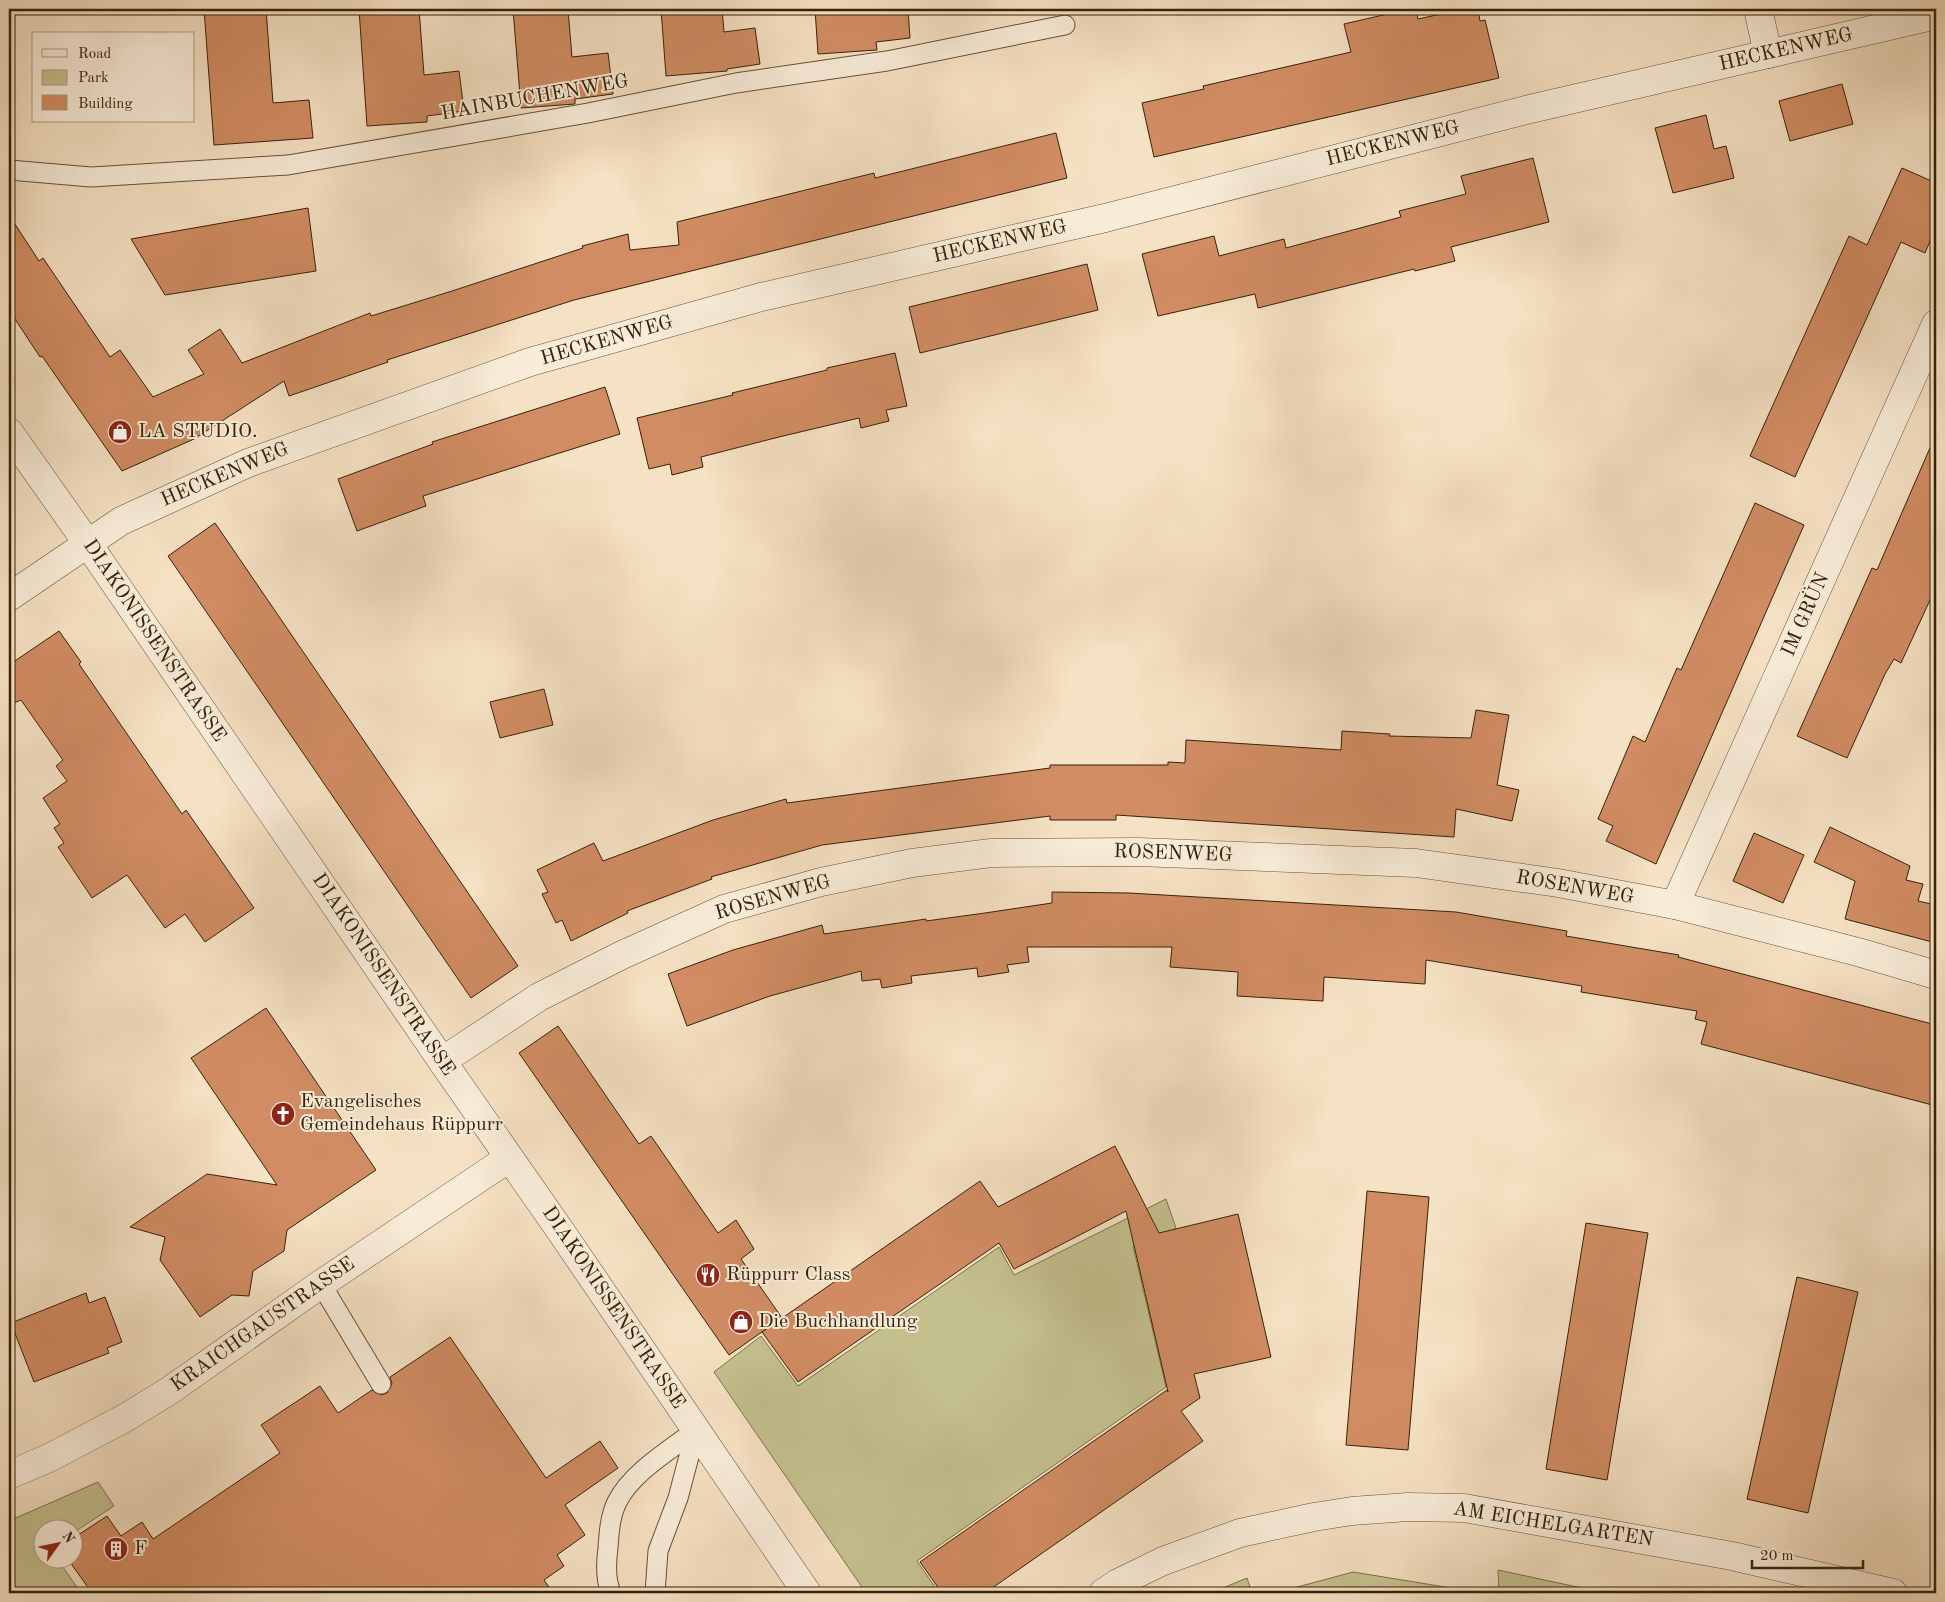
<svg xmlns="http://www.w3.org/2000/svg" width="1945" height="1602" viewBox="0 0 1945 1602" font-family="'Old Standard TT',serif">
<rect width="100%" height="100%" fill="#f5e1c3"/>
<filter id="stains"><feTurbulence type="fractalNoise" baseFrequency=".004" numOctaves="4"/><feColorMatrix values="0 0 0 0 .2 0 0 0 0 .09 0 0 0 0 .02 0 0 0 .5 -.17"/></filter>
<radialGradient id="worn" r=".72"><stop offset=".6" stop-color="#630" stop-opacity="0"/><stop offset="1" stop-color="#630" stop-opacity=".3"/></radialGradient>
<g fill="#c4c08e" stroke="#7c724b">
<polygon points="1166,1199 1176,1228 1167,1235 1133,1246 1166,1387 917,1561 939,1593 866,1593 714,1372 761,1336 798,1386 999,1247 1014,1275"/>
<polygon points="98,1482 114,1506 73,1533 72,1530 42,1530 42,1560 58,1560 81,1593 9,1593 9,1521"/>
<polygon points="1498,1570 1605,1593 1499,1593"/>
<polygon points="1353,1572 1482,1593 1275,1593"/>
<polygon points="1247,1578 1252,1593 1211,1593"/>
</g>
<g fill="#d18c63" stroke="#352308">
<polygon points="204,9 266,9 273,103 309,100 313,138 214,145"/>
<polygon points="359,9 419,9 424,75 459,71 464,111 427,116 427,122 367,126"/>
<polygon points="513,9 568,9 572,57 608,53 613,94 575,99 575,104 521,108"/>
<polygon points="661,9 722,9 724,32 755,28 760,64 727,69 727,71 666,76"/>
<polygon points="815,9 908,9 910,38 876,42 877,50 818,54"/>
<polygon points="1409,9 1416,9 1418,19 1464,9 1478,9 1480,21 1485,20 1499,78 1154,157 1142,103 1204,89 1203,86 1351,52 1344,24"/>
<polygon points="1842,84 1853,124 1790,141 1779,101"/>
<polygon points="1706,115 1714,149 1726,146 1734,178 1673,193 1655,128"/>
<polygon points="1056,133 1067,178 574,300 387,360 388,362 289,396 284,381 194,439 122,471 42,356 40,357 9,310 9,215 39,261 43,258 110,357 120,350 153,397 204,374 188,350 220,329 242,363 370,313 371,316 452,291 583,248 582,246 628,234 630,250 679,245 677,222 874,173 875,178"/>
<polygon points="1533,158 1549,222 1451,247 1455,261 1415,271 1414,269 1258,308 1255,294 1158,316 1142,254 1214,236 1219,256 1284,239 1286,248 1401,217 1399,211 1466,194 1461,176"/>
<polygon points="1902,168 1936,183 1936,227 1925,253 1901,242 1795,477 1750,456 1849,236 1867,245"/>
<polygon points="308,208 316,271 165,295 131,239"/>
<polygon points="1087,264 1098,310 920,353 909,307"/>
<polygon points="895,353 907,406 886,410 889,421 861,428 859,418 779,437 701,457 703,467 672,475 670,464 649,469 637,418 733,395 732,393 827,370 827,368"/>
<polygon points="605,387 620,434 423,496 426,506 357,531 338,479 433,444 432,442"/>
<polygon points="1936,434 1936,587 1901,663 1894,659 1885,674 1847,758 1797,736 1872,568 1877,570"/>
<polygon points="1755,503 1804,525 1656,864 1606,841 1613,826 1598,819 1633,736 1645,742 1677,668 1681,670"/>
<polygon points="215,523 518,966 471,998 168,556"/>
<polygon points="59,631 81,662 79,664 182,814 186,810 254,908 205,942 185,914 165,928 127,875 92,898 58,847 64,843 54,828 60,824 43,798 67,781 56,766 63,760 21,700 9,705 9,665"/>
<polygon points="544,689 553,725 500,738 490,702"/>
<polygon points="1476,710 1509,715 1497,785 1519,790 1512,821 1456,809 1454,837 1116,815 1116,820 1050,820 1050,816 822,845 711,877 712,879 627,911 628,913 571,941 562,920 556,923 542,894 548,892 537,870 594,843 603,861 713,820 786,799 787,803 1050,768 1050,765 1168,765 1168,762 1185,763 1186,740 1341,750 1342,731 1390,734 1389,736 1471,738"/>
<polygon points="1830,827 1910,866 1906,880 1923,884 1918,901 1936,905 1936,943 1845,919 1855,881 1814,862"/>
<polygon points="1754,833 1804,855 1783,903 1733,881"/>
<polygon points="1052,892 1129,893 1456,912 1567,931 1566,936 1679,955 1678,957 1936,1025 1936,1106 1701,1044 1707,1022 1695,1019 1697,1011 1581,992 1582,986 1426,960 1425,984 1324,977 1323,1001 1237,996 1238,972 1170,967 1172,947 1027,947 1029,962 1007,965 1009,972 978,977 977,968 911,976 912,983 882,988 880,979 862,981 861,971 770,996 687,1026 668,974 733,950 822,925 824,934 926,919 926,921 985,913 1052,903"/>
<polygon points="266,1008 376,1170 287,1230 284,1251 253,1271 249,1296 232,1295 200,1317 160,1260 165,1237 130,1227 207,1174 277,1185 191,1058"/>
<polygon points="558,1026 639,1144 651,1136 718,1233 736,1220 754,1249 741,1259 782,1318 729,1355 519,1053"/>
<polygon points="1115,1146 1159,1233 1238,1214 1271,1357 1194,1374 1200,1398 1181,1411 1203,1441 985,1593 942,1593 920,1562 1167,1390 1168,1392 1126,1211 1014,1269 999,1243 798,1382 762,1332 980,1181 998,1207"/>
<polygon points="1367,1191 1429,1197 1408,1450 1346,1445"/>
<polygon points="1586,1223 1648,1233 1607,1480 1546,1469"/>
<polygon points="1797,1277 1858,1292 1808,1513 1747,1499"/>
<polygon points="86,1293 89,1303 105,1297 122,1342 107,1348 109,1353 34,1382 11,1323"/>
<polygon points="450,1337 546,1478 600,1441 618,1468 565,1505 585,1535 557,1555 564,1566 544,1580 553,1593 92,1593 72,1565 72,1539 107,1516 121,1536 142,1522 153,1539 280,1453 261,1425 320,1386 338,1413 372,1390 381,1395 387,1393 392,1384 390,1377"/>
</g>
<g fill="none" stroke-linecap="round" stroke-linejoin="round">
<g stroke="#655237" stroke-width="21">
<g id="lane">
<polyline points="9,170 91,177 288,165 588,113 736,83 887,61 1065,25"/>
<polyline points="321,1284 381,1384"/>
<path d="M611,1593C605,1579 606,1563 608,1548C609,1533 610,1516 617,1502C631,1473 670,1450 696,1430"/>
<polyline points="655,1593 658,1551 678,1498 696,1430"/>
</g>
</g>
<g stroke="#655237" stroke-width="29">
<g id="street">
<polyline points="1758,9 1768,54"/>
<polyline points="9,432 88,544 442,1061 564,1236 807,1593"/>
<polyline points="9,597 121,521 248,463 530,362 761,297 1105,218 1530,109 1936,15"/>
<polyline points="1675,905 1936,324"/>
<polyline points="442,1061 539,997 622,955 724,909 821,882 912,863 991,853 1139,852 1416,863 1558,883 1675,905 1858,952 1936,975"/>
<polyline points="9,1475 49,1458 125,1418 169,1391 321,1284 509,1158"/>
<polyline points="1103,1593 1118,1583 1163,1561 1240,1533 1314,1517 1352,1511 1408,1507 1464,1508 1732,1556 1893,1593"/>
</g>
</g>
<use href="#lane" stroke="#f8ecd8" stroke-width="19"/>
<use href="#street" stroke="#f8ecd8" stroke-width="28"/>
</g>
<defs>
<g id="shop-disc" transform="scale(1.25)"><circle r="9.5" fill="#8f2418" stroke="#f8ecd8"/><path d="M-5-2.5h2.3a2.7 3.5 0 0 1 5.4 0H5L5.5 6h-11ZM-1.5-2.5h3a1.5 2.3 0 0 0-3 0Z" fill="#fff"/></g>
<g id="church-disc" transform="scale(1.25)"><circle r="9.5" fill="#8f2418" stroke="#f8ecd8"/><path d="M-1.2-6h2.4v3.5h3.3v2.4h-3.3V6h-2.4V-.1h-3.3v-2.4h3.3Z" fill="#fff"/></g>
<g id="restaurant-disc" transform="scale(1.25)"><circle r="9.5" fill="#8f2418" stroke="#f8ecd8"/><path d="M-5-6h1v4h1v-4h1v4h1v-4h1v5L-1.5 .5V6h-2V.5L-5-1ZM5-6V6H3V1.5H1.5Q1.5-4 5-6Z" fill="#fff"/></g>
<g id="building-disc" transform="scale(1.25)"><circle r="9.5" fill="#8f2418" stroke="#f8ecd8"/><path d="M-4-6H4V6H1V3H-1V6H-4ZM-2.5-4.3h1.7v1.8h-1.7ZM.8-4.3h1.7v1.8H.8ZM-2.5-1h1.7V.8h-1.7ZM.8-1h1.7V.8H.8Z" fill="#fff"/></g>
</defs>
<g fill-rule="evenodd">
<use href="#shop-disc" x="120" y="432"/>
<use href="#church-disc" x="283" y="1114"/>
<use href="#restaurant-disc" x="708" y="1275"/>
<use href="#shop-disc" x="741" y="1322"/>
<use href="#building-disc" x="116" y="1549"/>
</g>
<g text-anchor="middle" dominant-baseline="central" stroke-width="4" stroke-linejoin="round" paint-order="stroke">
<g font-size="20" fill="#352308" stroke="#f8ecd8">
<text transform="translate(1786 50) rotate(-13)">HECKENWEG</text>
<text transform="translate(535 98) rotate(-10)">HAINBUCHENWEG</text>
<text transform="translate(1393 144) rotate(-14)">HECKENWEG</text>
<text transform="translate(1000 242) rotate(-13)">HECKENWEG</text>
<text transform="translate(607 341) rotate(-16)">HECKENWEG</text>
<text transform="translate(225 475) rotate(-23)">HECKENWEG</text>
<text transform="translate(1806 615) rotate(-66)">IM GRÜN</text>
<text transform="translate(154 641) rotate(56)">DIAKONISSENSTRASSE</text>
<text transform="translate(1173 854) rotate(2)">ROSENWEG</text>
<text transform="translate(1575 888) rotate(10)">ROSENWEG</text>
<text transform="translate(773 898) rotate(-16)">ROSENWEG</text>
<text transform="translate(383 975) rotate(56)">DIAKONISSENSTRASSE</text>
<text transform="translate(613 1308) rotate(56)">DIAKONISSENSTRASSE</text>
<text transform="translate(263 1325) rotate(-35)">KRAICHGAUSTRASSE</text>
<text transform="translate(1553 1525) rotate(9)">AM EICHELGARTEN</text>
</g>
<g font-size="20" fill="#352308" stroke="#f8ecd8" text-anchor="start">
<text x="138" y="432">LA STUDIO.</text>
<text x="300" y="1102">Evangelisches<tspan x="300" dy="23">Gemeindehaus Rüppurr</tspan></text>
<text x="726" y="1275">Rüppurr Class</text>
<text x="758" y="1322">Die Buchhandlung</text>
<text x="134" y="1549">F</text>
</g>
</g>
<rect width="1945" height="1602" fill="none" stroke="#f5e1c3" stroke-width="30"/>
<rect x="10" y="10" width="1925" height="1582" fill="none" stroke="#352308" stroke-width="2.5"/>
<rect x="15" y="15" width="1915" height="1572" fill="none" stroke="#352308"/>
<rect x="32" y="32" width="162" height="90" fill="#f8ecd8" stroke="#aa9c85"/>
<rect x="42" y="49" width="25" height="8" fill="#f8ecd8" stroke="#aa9c85"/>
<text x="78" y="58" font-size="15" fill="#352308">Road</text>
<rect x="42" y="70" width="25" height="15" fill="#c4c08e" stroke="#aa9c85"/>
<text x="78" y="82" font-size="15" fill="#352308">Park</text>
<rect x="42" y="95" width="25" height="15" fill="#d18c63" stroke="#aa9c85"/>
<text x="78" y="108" font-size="15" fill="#352308">Building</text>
<g transform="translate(58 1544) rotate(57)"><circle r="24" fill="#f8ecd8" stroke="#aa9c85"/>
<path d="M0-4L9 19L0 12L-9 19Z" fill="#8f2418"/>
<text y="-8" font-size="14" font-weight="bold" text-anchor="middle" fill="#352308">N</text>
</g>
<path d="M1752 1560v8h111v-8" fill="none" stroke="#352308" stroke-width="2.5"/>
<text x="1760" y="1560" font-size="15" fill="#352308" stroke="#f8ecd8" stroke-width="4" paint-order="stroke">20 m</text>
<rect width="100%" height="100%" filter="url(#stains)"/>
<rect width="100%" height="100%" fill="url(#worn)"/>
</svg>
